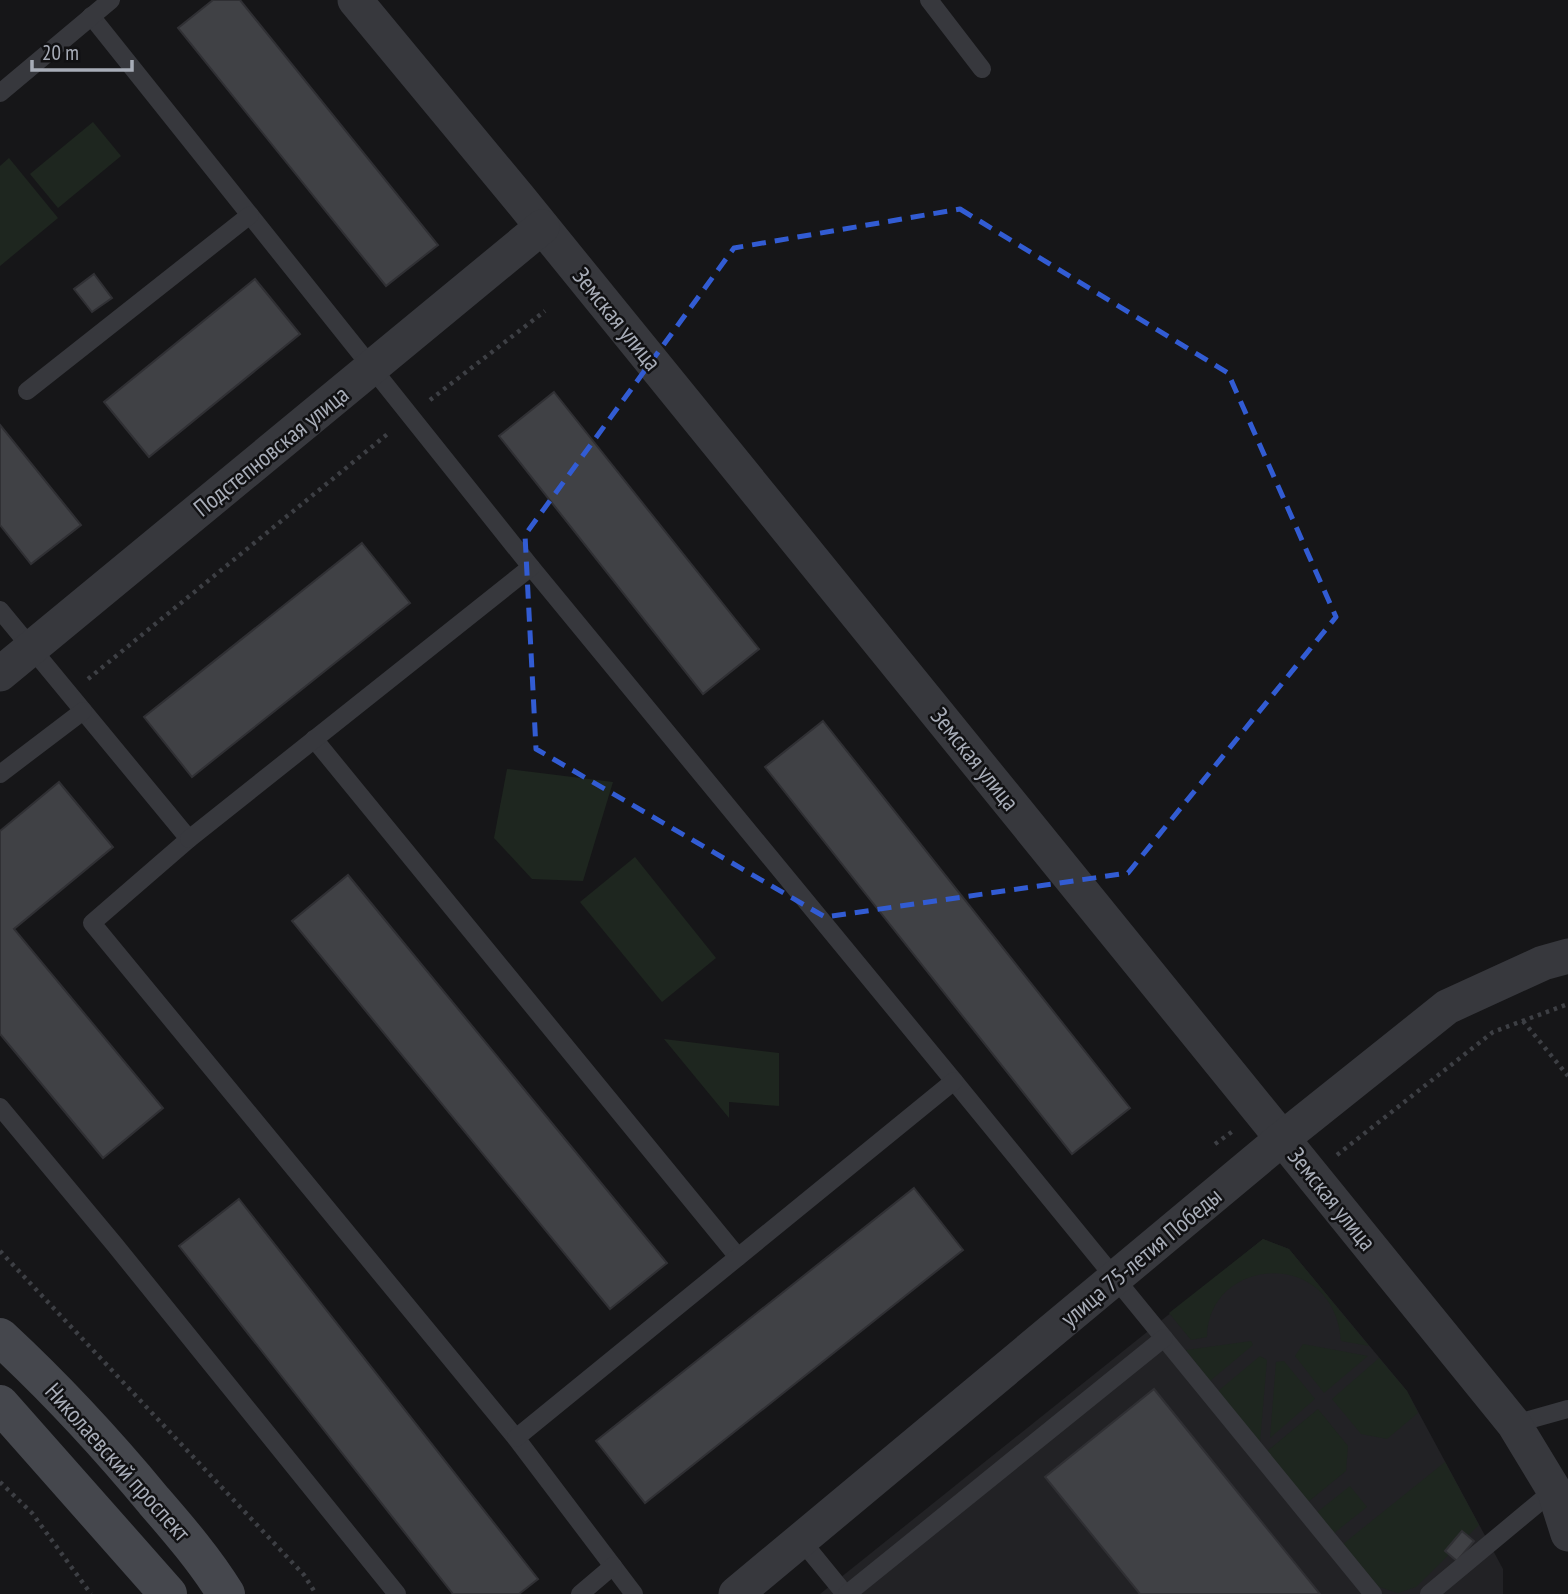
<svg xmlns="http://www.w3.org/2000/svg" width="1568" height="1594" viewBox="0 0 1568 1594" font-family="'PT Sans Narrow',sans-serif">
<rect width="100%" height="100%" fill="#161618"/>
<polygon fill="#222225" points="1263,1239 1289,1249 1407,1391 1503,1569 1503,1594 820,1594"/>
<g fill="#1e261f">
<polygon points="93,122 121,156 58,208 30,174"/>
<polygon points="9,158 58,218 0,266 0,166"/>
<polygon points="507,769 613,782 583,881 532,879 494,838"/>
<polygon points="635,857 716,958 662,1002 580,902"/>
<polygon points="664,1039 779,1053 779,1106 729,1102 729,1118"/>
<path d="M1263,1239L1289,1249L1369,1346L1341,1341C1334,1246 1208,1257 1207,1337L1191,1340L1169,1313Z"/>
<polygon points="1251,1341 1253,1345 1210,1381 1186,1350"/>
<polygon points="1303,1344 1368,1356 1324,1393 1295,1356"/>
<polygon points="1260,1356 1267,1360 1260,1442 1218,1391"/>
<polygon points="1379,1358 1407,1391 1418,1413 1387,1439 1361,1434 1332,1399"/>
<polygon points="1284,1361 1315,1399 1270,1438 1276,1362"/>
<polygon points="1318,1409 1348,1446 1346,1471 1308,1502 1266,1452"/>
<polygon points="1445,1462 1479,1525 1416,1587 1398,1593 1379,1587 1343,1544"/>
<polygon points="1350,1486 1367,1507 1333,1534 1316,1513"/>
</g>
<g fill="#404145" stroke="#303034" stroke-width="2">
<polygon points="213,0 240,0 438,245 386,286 178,28"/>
<polygon points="94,274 112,298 92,312 74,289"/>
<polygon points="255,279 300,334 149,457 104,402"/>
<polygon points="554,392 759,649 703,694 499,436"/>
<polygon points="0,425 81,525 31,564 0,525"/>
<polygon points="362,543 410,603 192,777 144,717"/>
<polygon points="823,721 1130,1108 1072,1154 765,767"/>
<polygon points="59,782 113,847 14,929 163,1108 103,1158 0,1034 0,831"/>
<polygon points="348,875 667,1263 610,1309 292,921"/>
<polygon points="914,1188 963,1250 645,1503 596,1441"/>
<polygon points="239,1199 538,1579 519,1594 453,1594 179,1246"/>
<polygon points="1154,1389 1320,1594 1140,1594 1045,1477"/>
<polygon points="1462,1531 1474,1541 1457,1561 1445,1551"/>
</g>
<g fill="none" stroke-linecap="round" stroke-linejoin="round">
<g stroke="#3d3f44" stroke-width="4.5" stroke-dasharray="3.5 5" stroke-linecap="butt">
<polyline points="430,400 545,311"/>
<polyline points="88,679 390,432"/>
<polyline points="1523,1021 1568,1076"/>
<polyline points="1215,1144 1233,1131"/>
<polyline points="1337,1155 1493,1032 1568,1004"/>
<polyline points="0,1251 304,1575 316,1594"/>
<polyline points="0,1482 32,1513 91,1594"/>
</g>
<g stroke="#37383d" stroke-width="18">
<polyline points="929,0 982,69"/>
<polyline points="91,16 531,567 954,1081 1373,1594"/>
<polyline points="0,93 111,0"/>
<polyline points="27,391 250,215"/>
<polyline points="0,610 189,839 92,923 516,1438 634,1594"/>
<polyline points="314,739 738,1257"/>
<polyline points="0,774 83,711"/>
<polyline points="189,839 531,567"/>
<polyline points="0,1107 115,1245 397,1594"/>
<polyline points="1514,1424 1568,1409"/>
<polyline points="516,1438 954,1081"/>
<polyline points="801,1540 845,1594"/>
<polyline points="580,1594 613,1566"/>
<polyline points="847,1594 1164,1338"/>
<polyline points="1429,1594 1554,1490"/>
</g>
<g stroke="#37383d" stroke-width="35">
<polyline points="355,0 519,198 1514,1424 1554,1490 1568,1534"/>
<polyline points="0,674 542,227"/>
<polyline points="736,1594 1283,1138 1447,1007 1543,963 1568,956"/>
</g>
<g stroke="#45474d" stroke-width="38">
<path d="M0,1337C55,1388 106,1443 154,1501C180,1531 205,1560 226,1594"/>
<polyline points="0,1404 168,1594"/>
</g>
</g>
<path fill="none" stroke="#325cd3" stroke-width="5" stroke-dasharray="14 9" stroke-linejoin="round" d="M960,209L1228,373L1336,617L1128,873L825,917L536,749L525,535L734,248Z"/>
<g text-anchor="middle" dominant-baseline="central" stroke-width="5" stroke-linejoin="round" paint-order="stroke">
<g font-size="24" fill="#a8adb8" stroke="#111113">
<text transform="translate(617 319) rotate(51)">Земская улица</text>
<text transform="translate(271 451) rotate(-39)">Подстепновская улица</text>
<text transform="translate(975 759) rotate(51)">Земская улица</text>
<text transform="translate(1332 1199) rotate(51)">Земская улица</text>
<text transform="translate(1141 1257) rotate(-40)">улица 75-летия Победы</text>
<text transform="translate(118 1462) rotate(48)">Николаевский проспект</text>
</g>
</g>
<path d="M32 60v10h100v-10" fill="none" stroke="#a8adb8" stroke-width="3.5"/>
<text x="42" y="60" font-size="21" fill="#a8adb8" stroke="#111113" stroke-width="5" paint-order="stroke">20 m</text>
</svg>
